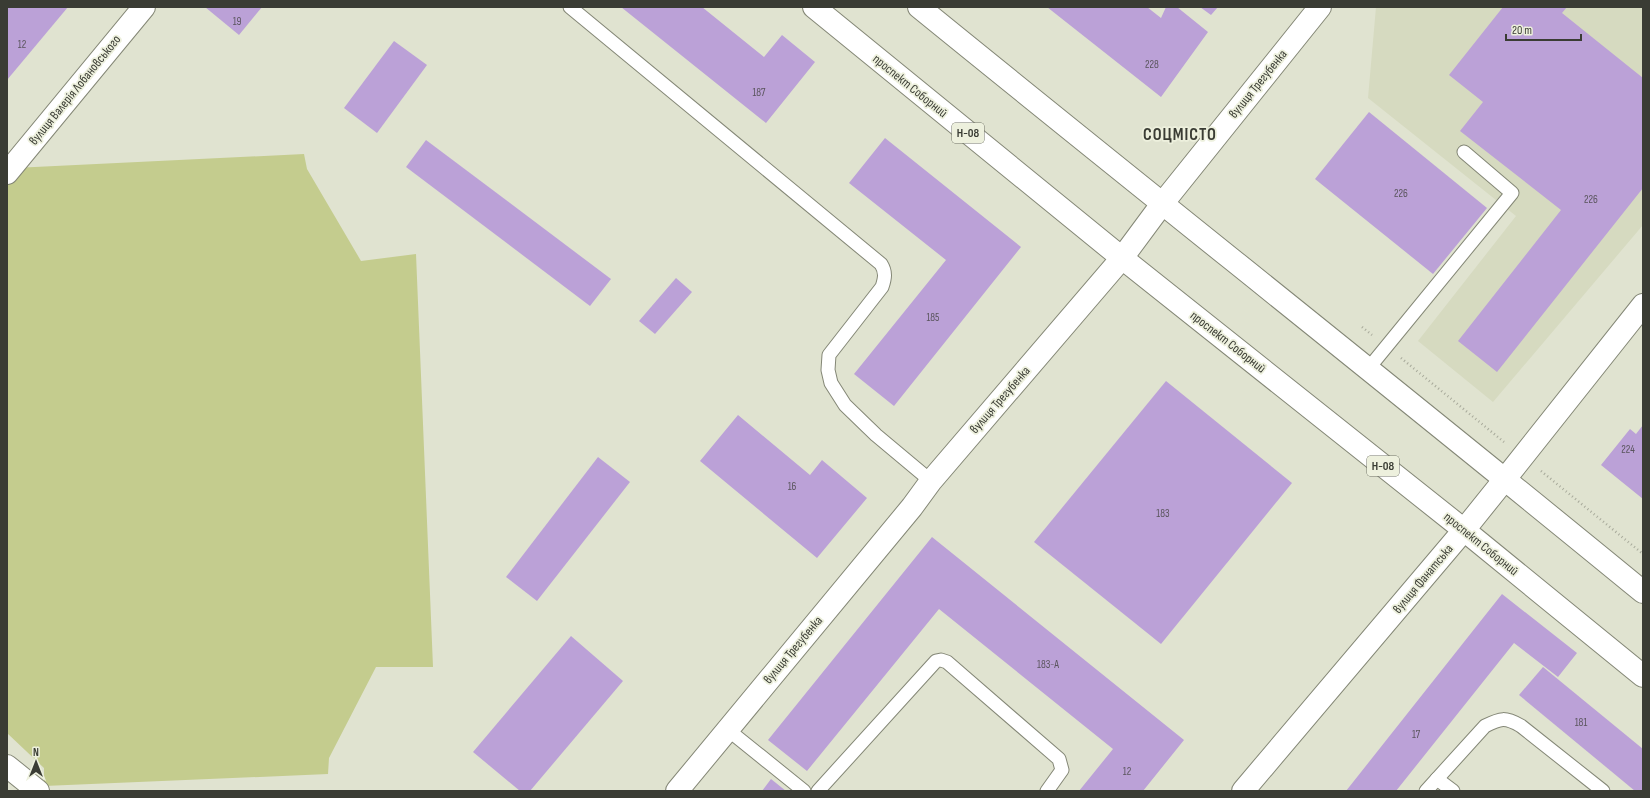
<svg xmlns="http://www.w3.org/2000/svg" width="1650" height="798" viewBox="0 0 1650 798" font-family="'Sofia Sans Condensed',sans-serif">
<rect width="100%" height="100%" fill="#e0e3d0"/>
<polygon fill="#d6dac0" points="1376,7 1643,7 1643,225 1493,402 1418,341 1516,216 1368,98"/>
<polygon fill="#c4cc8e" points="304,154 307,169 361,261 416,254 433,667 376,667 329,758 328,774 44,786 44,768 7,733 7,186 14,178 14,168"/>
<g fill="#bba1d7">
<polygon points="7,7 68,7 7,80"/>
<polygon points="205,7 262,7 239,35"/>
<polygon points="621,7 702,7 764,57 782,35 815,62 766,123"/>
<polygon points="1047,7 1147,7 1161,18 1166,7 1177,7 1208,32 1161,97"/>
<polygon points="1200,7 1218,7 1211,15"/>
<polygon points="1503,7 1567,7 1562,13 1643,78 1643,188 1497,372 1458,341 1561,210 1460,131 1483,102 1449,75"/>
<polygon points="394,41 427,65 377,133 344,108"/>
<polygon points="1369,112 1487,208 1433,274 1315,179"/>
<polygon points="885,138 1021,247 894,406 854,374 946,260 849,183"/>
<polygon points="426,140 611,279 590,306 406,167"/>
<polygon points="676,278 692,292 655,334 639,321"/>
<polygon points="1166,381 1292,483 1161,644 1034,542"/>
<polygon points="738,415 810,475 822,460 867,498 817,558 700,461"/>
<polygon points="1643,425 1643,499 1601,465 1630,429 1636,434"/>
<polygon points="598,457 630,482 537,601 506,577"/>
<polygon points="932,537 1184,740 1143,791 1079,791 1113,749 939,609 807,771 768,740"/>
<polygon points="1502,594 1577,653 1558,677 1514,643 1396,791 1346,791"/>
<polygon points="571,636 623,681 530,791 520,791 473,752"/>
<polygon points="1543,667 1643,749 1643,791 1635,791 1519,695"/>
<polygon points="771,779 786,791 762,791"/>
</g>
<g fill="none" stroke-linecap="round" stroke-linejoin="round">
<g stroke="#848776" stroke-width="15">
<g id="service">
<path d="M570,7L881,264C886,272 885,278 882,287L829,355L828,370L831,383L845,405L876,435L931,481"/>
<polyline points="1368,369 1512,193 1464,152"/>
<polyline points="727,729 804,791"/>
<polyline points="1437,779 1453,791"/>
<polyline points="818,791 936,661 941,660 947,662 1059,759 1062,770 1047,791"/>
<path d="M1426,791L1485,726C1501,718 1505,717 1521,726L1603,791"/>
</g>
</g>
<g stroke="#848776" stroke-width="24">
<g id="minor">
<polyline points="7,173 144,7"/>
<polyline points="677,791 912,507 931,481 1122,258 1162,204"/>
<polyline points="1243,791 1464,530 1505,479"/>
</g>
</g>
<g stroke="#848776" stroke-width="24">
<g id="tertiary">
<polyline points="1162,204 1320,7"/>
<polyline points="1505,479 1643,305"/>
</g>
</g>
<g stroke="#848776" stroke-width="24">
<polyline id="secondary" points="7,766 38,791"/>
</g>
<g stroke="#848776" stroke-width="24">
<g id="primary">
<polyline points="814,7 1122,258 1464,530 1643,676"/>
<path d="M919,7C1160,203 1403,395 1643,592"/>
</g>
</g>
<g stroke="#a8aa9b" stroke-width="2.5" stroke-dasharray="1 3" stroke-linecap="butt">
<polyline points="1362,327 1372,335"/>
<polyline points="1401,358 1504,442"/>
<polyline points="1541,471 1643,554"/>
</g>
<use href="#service" stroke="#fff" stroke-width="13"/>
<use href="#minor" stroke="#fff" stroke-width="22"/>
<use href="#tertiary" stroke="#fff" stroke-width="22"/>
<use href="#secondary" stroke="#fff" stroke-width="22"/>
<use href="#primary" stroke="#fff" stroke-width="22"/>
</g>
<g text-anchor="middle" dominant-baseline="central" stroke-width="3.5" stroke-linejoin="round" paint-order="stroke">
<g font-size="11" fill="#5a555d">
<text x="237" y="21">19</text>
<text x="22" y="44">12</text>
<text x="1152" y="64">228</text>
<text x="759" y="92">187</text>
<text x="1401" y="193">226</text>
<text x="1591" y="199">226</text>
<text x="933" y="317">185</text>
<text x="1628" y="449">224</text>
<text x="792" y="486">16</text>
<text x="1163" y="513">183</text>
<text x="1048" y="664">183-А</text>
<text x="1581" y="722">181</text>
<text x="1416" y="734">17</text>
<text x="1127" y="771">12</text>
</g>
<g fill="#edf0dd" stroke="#707267" stroke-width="1">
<rect x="952" y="123" width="32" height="20" rx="3"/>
<rect x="1367" y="456" width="32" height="20" rx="3"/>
</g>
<g font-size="12" font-weight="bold" fill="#3a3c34">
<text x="968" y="133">Н-08</text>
<text x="1383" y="466">Н-08</text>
</g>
<g font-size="13" fill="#3a3c34" stroke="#edf0dd">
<text transform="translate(1258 84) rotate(-51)">вулиця Трегубенка</text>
<text transform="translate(910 86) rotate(39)">проспект Соборний</text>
<text transform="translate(75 90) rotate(-51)">вулиця Валерія Лобановського</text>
<text transform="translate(1228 342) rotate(38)">проспект Соборний</text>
<text transform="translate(1000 400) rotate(-49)">вулиця Трегубенка</text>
<text transform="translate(1481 544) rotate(39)">проспект Соборний</text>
<text transform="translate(1423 579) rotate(-50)">вулиця Фанатська</text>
<text transform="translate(793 650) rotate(-50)">вулиця Трегубенка</text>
</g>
<g font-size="17" font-weight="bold" letter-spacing="1" fill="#3a3c34" stroke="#edf0dd">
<text x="1180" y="135">СОЦМІСТО</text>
</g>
</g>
<rect width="1650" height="798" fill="none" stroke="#3a3c34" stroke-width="16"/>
<g transform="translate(36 762)" stroke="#edf0dd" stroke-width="3" paint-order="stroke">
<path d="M0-3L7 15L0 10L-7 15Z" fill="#3a3c34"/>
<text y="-6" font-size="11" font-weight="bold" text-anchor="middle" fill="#3a3c34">N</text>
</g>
<path d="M1506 34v6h75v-6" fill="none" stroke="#3a3c34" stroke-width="2"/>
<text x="1512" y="34" font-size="12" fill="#3a3c34" stroke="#edf0dd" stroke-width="3" paint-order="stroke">20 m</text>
</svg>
